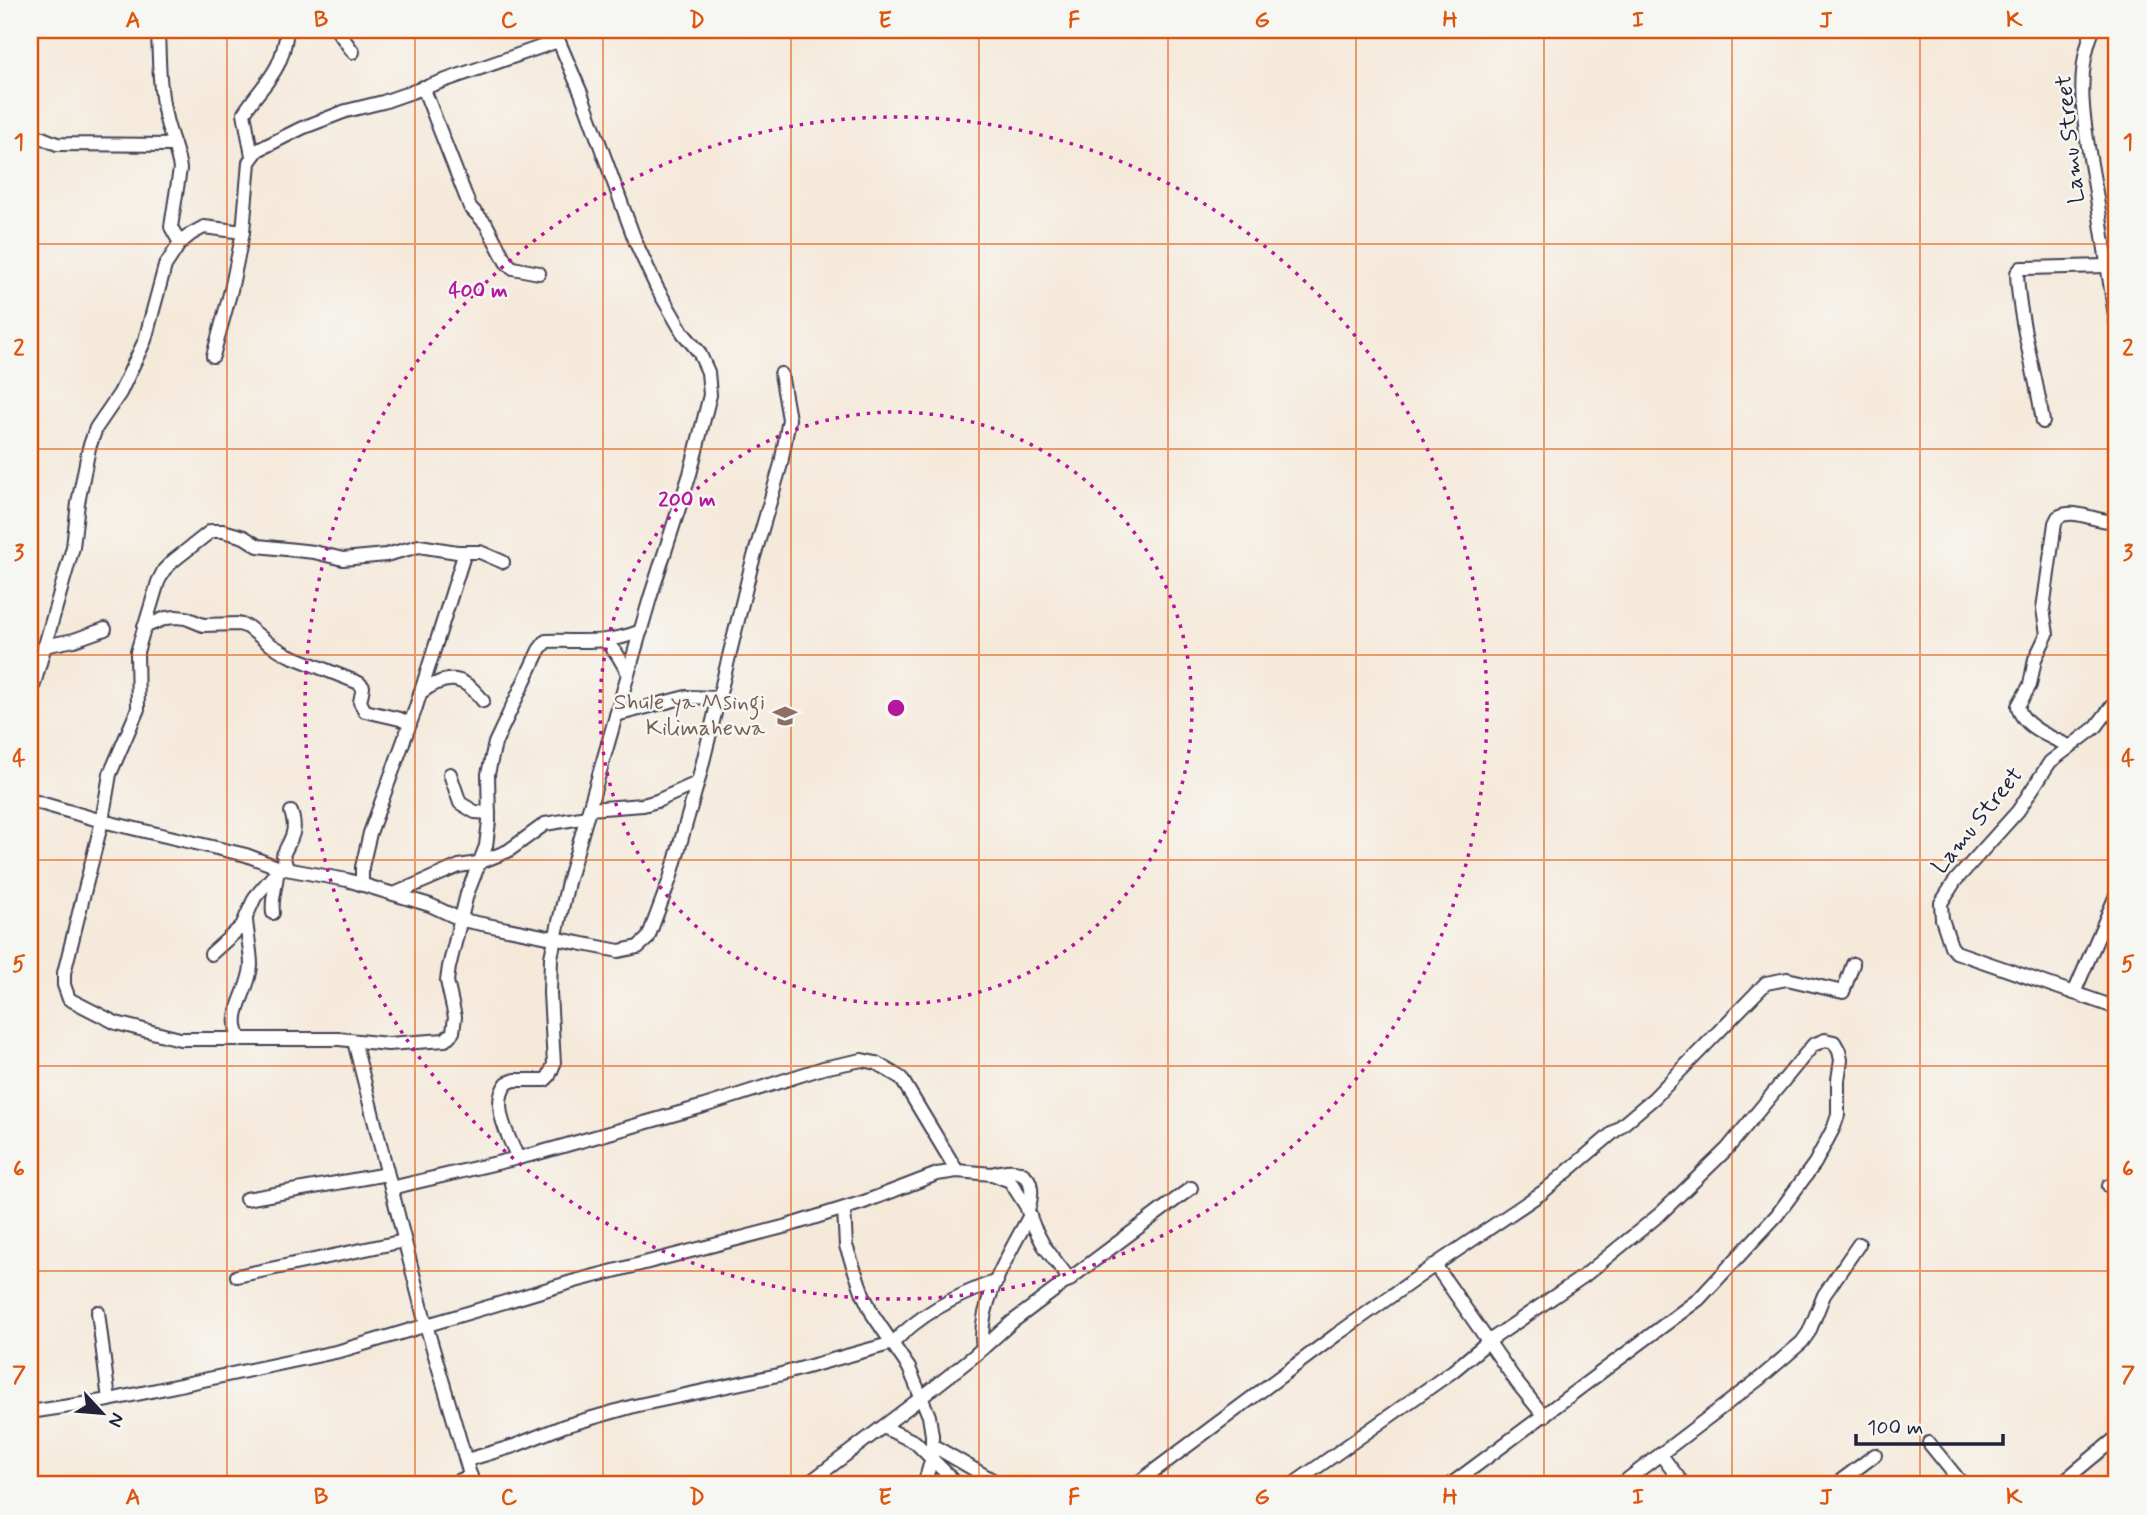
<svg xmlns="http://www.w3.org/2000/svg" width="2147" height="1515" viewBox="0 0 2147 1515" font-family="Mynerve,sans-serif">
<rect width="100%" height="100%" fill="#f6f6f2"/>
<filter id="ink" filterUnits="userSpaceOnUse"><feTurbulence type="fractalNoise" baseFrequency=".0143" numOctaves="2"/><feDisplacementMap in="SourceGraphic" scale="14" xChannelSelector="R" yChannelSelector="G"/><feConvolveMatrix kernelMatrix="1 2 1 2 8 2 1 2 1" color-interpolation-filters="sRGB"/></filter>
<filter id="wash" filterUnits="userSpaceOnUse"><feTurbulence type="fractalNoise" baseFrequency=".00686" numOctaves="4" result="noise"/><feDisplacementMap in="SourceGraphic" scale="28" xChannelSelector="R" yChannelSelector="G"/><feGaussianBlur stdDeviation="1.57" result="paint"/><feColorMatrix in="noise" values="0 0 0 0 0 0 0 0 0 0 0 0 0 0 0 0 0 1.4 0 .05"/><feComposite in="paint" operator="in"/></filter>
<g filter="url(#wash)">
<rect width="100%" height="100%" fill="#f5e9da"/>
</g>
<g filter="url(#ink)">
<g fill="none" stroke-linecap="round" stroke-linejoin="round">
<g stroke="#424053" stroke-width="16">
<g id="minor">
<path d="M158,30C159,58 159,87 165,114C168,133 178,150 180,169L171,227L180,243"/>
<polyline points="337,30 353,52"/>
<path d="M2093,30C2070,83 2090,150 2098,205C2105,246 2110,287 2117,327"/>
<polyline points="423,87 470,207 486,224 506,262 513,268 539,273"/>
<polyline points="30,133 57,144 174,145"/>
<path d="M252,156L244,113C265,80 282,74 287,30"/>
<polyline points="213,356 231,290 243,232 249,162 258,150 302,128 346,111 383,102 558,41"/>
<path d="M2043,422C2036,372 2019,324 2017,273L2021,268H2027L2106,266"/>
<path d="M503,562L480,552H457L419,546L386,555L343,559L314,552L258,546L244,537L223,531H211L173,561L164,570L158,582L137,652L138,709L110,774L102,821L64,973V985L69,999L116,1023L180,1039H339L388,1044L445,1040L453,1032L455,1017L447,981L449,967L467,894L486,846L489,821L488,774L495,743L539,650L546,641C582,640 606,645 641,631"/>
<polyline points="144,627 166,618 176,617 186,618 203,625 239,624 248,627 268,643 288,655 359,683 363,687 360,702 365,711 400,719 410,724"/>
<polyline points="605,641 617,654 628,673"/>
<polyline points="44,646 74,640 105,629"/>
<path d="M420,693C446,674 463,674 483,701"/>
<polyline points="30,698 73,547 78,503 89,448 96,428 120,393 145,340 165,266 180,243 191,234 204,227 243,232"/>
<polyline points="2117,699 2096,727 2050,762 2018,811 1955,881 1941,903 1942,919 1951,946 1956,952 2117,1008"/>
<polyline points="616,715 686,697 719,698"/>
<path d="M2069,746C2052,738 2021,726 2018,706L2030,685L2035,659L2047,634L2043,609L2055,523L2058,517C2077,507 2097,524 2117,521"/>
<polyline points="450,774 460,803 475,812 489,813"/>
<polyline points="30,800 102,821 246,855 280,868 347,880 430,905 462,920 619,951 638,947 648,938 670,879 699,778 751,567 781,464 789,419 781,374"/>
<polyline points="589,809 643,805 657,801 697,783"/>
<path d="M287,869L283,855C291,838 298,831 291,812"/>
<polyline points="362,885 362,867 370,833 415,710 465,552"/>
<polyline points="394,894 459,866 478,863 508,851 545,824 587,817"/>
<path d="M273,913C271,899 276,888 277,874"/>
<polyline points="211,954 242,926 255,897 280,868"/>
<polyline points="2074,993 2117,893"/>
<path d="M241,1040C225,1013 250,993 251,965C251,952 247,934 246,920"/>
<polyline points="354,1041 426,1325 473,1485"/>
<path d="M518,1158C508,1136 490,1104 507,1083L515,1080H545L549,1076L554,1064L550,993L551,957L568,882L650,598L690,474L710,395L708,372L699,352L683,333L657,288L636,243L581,93L554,30"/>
<path d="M992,1174C1024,1164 1038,1178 1028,1210"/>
<polyline points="2109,1186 2117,1190"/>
<polyline points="391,1188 535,1154 704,1106 823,1068 862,1060 876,1063 901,1078 957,1171"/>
<polyline points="246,1199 387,1174"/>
<polyline points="844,1209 846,1246 863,1294 873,1315 909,1368 929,1416 932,1435 932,1458 924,1485"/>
<polyline points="1435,1265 1518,1384 1544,1416"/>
<polyline points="237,1276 404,1241"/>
<polyline points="98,1312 109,1400"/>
<path d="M983,1348C976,1306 1010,1252 1030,1215"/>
<polyline points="30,1412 109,1400 340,1351 575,1281 787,1226 864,1202 937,1174 957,1171 992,1174 1010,1181 1026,1206 1034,1227 1044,1246 1070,1280"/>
<polyline points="883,1427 915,1442 958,1485"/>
<polyline points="1929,1443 1963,1485"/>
<polyline points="932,1445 1001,1485"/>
<polyline points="1661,1455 1684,1485"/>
<path d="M467,1460L514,1446L564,1426L634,1406L778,1375L893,1343C921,1313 959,1294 997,1281"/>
<polyline points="447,1485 471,1476"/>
<polyline points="806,1485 922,1397 974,1356 1012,1322 1191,1188"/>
<polyline points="1135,1485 1336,1335 1435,1265 1543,1192 1654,1098 1766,983 1787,979 1843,992 1853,964"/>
<polyline points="1292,1485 1453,1371 1489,1341 1584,1276 1660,1214 1727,1149 1813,1045 1825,1040 1834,1042 1839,1051 1841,1060 1838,1080 1838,1115 1834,1127 1815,1163 1777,1215 1699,1299 1450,1485"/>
<polyline points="1620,1485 1759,1379 1802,1342 1809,1332 1824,1295 1859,1244"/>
<polyline points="1835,1485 1875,1455"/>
<polyline points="2059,1485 2117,1437"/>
</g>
</g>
<use href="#minor" stroke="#fff" stroke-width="12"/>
</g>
</g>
<path fill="none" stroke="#de560e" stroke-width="2" stroke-opacity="0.55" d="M227,30V1485M415,30V1485M603,30V1485M791,30V1485M979,30V1485M1168,30V1485M1356,30V1485M1544,30V1485M1732,30V1485M1920,30V1485M30,244H2117M30,449H2117M30,655H2117M30,860H2117M30,1066H2117M30,1271H2117"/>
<g fill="none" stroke="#b5179e" stroke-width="3.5" stroke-dasharray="3.5 7">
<circle cx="896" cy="708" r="296"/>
<circle cx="896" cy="708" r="591"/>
</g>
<defs>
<g id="school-bare" transform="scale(1.89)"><path d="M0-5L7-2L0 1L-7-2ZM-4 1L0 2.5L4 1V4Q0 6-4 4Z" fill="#8d6e63" stroke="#f6f6f2" stroke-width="2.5" paint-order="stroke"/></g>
</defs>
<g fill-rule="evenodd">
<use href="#school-bare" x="785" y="716"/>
</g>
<g text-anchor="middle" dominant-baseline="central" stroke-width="5" stroke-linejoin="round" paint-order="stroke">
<g font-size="23" fill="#22223b" stroke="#f6f6f2">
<text transform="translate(2071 139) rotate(-96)">Lamu Street</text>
<text transform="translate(1978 821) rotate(-51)">Lamu Street</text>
</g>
<g font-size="23" fill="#785e54" stroke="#f6f6f2" text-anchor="end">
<text x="765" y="703">Shule ya Msingi<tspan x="765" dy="26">Kilimahewa</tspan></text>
</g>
</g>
<circle cx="896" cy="708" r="10" fill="#b5179e" stroke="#f6f6f2" stroke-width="3.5"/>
<g font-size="21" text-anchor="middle" font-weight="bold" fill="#b5179e" stroke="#f6f6f2" stroke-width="5" stroke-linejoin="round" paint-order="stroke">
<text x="478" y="297">400 m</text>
<text x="687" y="506">200 m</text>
</g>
<rect width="2147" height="1515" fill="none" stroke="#f6f6f2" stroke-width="77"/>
<g transform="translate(102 1413) rotate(116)" stroke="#f6f6f2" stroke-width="5" paint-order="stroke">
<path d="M0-5L12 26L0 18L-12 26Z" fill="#22223b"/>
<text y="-10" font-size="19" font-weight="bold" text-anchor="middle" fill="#22223b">N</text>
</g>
<path d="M1856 1434v10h147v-10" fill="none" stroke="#22223b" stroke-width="3.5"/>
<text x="1867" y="1434" font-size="21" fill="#22223b" stroke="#f6f6f2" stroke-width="5" paint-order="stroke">100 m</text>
<rect x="38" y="38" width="2070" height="1438" fill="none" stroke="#de560e" stroke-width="2.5"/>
<g font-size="23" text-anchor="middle" font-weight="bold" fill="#de560e">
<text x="133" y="27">A</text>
<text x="321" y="27">B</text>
<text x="509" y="27">C</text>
<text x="697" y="27">D</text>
<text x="885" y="27">E</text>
<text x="1074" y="27">F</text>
<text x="1262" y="27">G</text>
<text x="1450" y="27">H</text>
<text x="1638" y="27">I</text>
<text x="1826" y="27">J</text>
<text x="2014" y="27">K</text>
<text x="19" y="149">1</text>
<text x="2128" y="149">1</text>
<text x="19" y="355">2</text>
<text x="2128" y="355">2</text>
<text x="19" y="560">3</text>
<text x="2128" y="560">3</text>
<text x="19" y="765">4</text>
<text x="2128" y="765">4</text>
<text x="19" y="971">5</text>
<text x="2128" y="971">5</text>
<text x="19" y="1176">6</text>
<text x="2128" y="1176">6</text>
<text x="19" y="1382">7</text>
<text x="2128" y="1382">7</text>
<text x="133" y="1504">A</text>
<text x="321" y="1504">B</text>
<text x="509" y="1504">C</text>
<text x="697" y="1504">D</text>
<text x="885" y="1504">E</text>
<text x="1074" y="1504">F</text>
<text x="1262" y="1504">G</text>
<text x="1450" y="1504">H</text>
<text x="1638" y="1504">I</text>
<text x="1826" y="1504">J</text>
<text x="2014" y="1504">K</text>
</g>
</svg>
